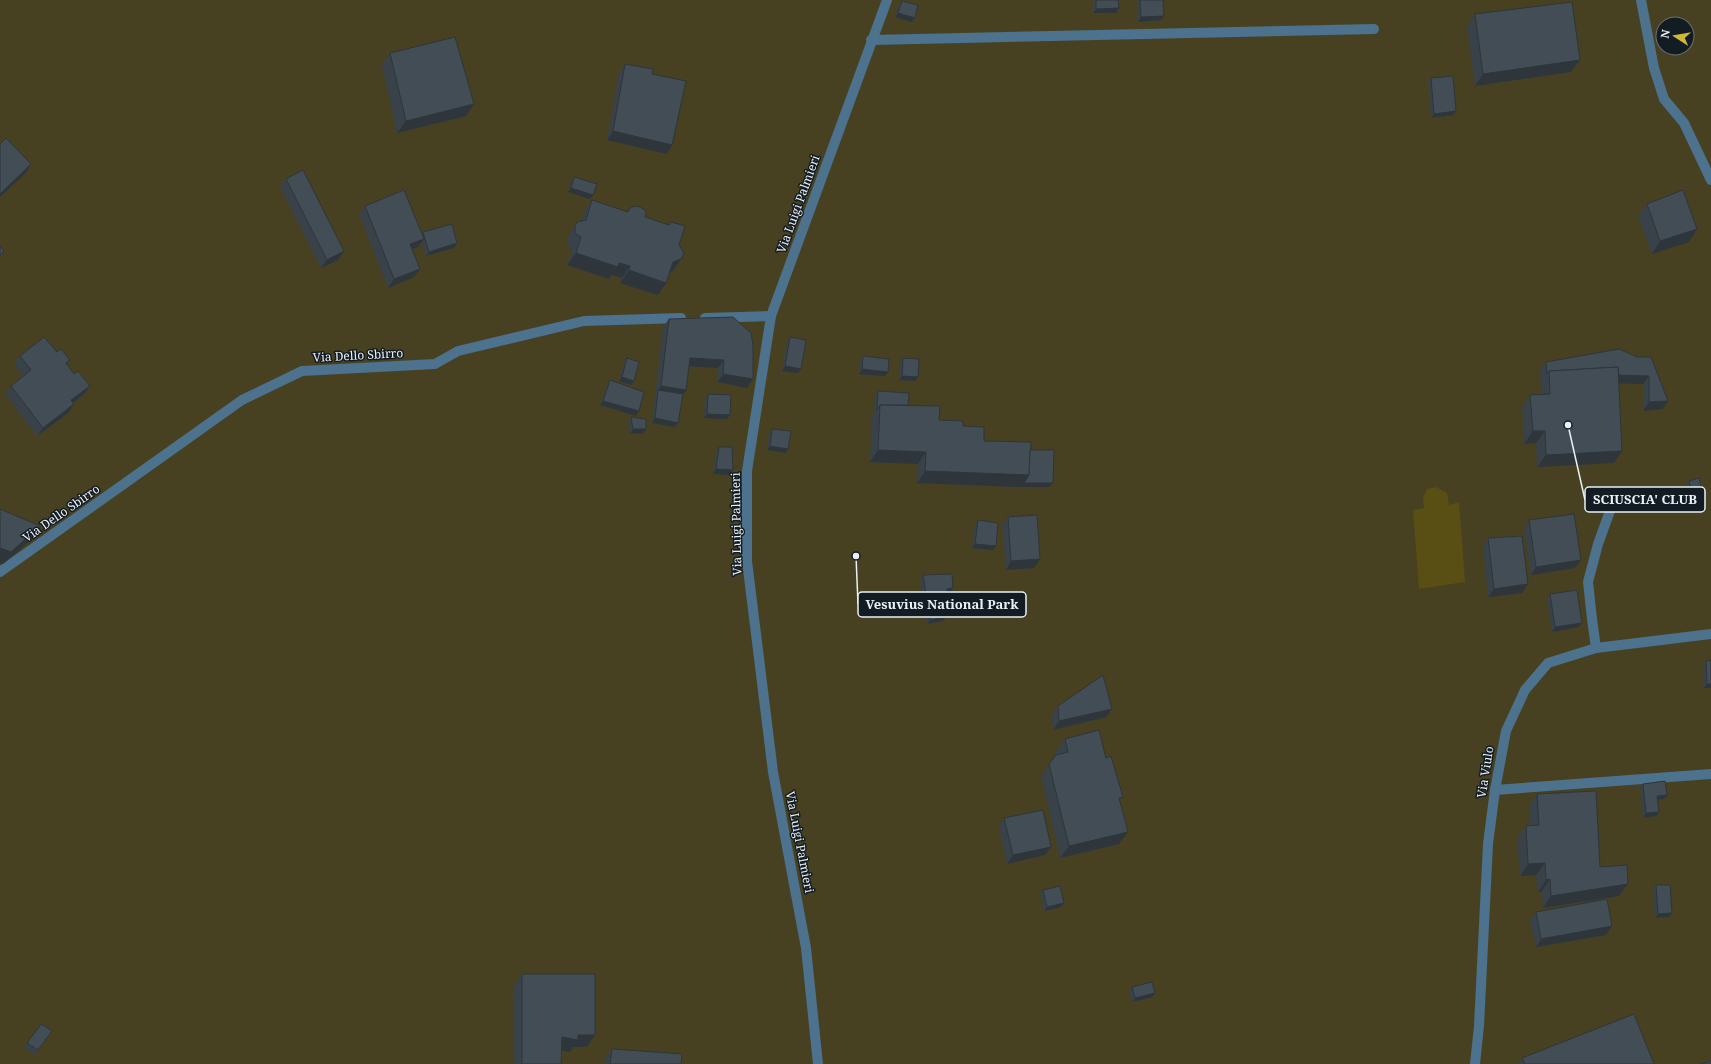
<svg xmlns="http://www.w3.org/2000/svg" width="1711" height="1064" viewBox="0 0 1711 1064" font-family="'Noto Serif',serif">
<rect width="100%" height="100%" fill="#1c262d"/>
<path fill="#474122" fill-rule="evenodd" d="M0,0H1711V1064H0ZM1663,24H1687V48H1663Z"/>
<polygon fill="#594e14" points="1436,487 1447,493 1449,505 1459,502 1465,582 1419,589 1413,510 1424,508 1423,498 1427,489"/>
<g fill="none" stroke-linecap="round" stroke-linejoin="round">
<g stroke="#4c728d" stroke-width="10">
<polyline points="1641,0 1654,68 1664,99 1684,123 1711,180"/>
<polyline points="871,40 1374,29"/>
<polyline points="705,318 771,316"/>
<polyline points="0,572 242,400 302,371 435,364 458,351 584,321 681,318"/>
<polyline points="1596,648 1592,619 1588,582 1598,544 1611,508"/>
<polyline points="1495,790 1711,774"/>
<polyline points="818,1064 806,948 773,772 747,561 747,471 771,316 887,0"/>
<polyline points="1475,1064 1479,1026 1488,844 1495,790 1506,731 1525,690 1548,663 1596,648 1711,634"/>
</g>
</g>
<g fill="#394249">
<polygon points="1093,0 1118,0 1119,8 1116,13 1093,13"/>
<polygon points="1138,0 1163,0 1164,16 1161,20 1138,22 1137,1"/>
<polygon points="902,1 912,22 895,17 899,5"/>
<polygon points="1475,14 1571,72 1475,86 1467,26"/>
<polygon points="390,53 466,116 397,133 382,65"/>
<polygon points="625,64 652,74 672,145 667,154 607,140 619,73"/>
<polygon points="1431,78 1453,115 1431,118 1428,82"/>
<polygon points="574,177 593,195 590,199 568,192 571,181"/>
<polygon points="286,179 344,251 338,260 321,268 280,187"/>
<polygon points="592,200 627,212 629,209 645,217 679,245 681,259 673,271 670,272 666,283 658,295 620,283 622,278 612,275 609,279 567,265 572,249 567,245 567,238 577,222 581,221 584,212"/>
<polygon points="1647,204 1697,229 1689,242 1652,254 1638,216"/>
<polygon points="365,206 422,234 423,232 454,248 426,256 422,242 418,247 412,249 420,269 414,277 388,288 359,214"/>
<polygon points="669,319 753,379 747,388 718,382 718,368 689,366 686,390 683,394 678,423 675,427 652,423 663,327"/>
<polygon points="790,337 798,373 782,371 787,341"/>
<polygon points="20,356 67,365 74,374 90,386 84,394 73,403 68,413 37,436 5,394 11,386 23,376 14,364"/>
<polygon points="863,356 885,376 859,374 860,360"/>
<polygon points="1637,357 1651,357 1663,409 1643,411 1643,384 1619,383 1614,463 1537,467 1536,443 1524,444 1522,407 1530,395 1541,394 1540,370 1546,362"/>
<polygon points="627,358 631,385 619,381 624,362"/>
<polygon points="903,358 915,381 899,380 900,362"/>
<polygon points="610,380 636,416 600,405 607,385"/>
<polygon points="878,391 939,420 963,426 984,441 1030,450 1050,487 1021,487 917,483 918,464 870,462 872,417 874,414 875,395"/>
<polygon points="708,394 727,419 704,418 705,398"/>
<polygon points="631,417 643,434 630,433 628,421"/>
<polygon points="772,429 788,449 786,453 767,450 769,433"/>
<polygon points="719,447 730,475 713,474 716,451"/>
<polygon points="1689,481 1702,491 1699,495 1689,498 1686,485"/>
<polygon points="1008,517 1034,568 1006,570 1002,525"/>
<polygon points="978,520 996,546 993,550 972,548 975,525"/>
<polygon points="1529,520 1575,568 1531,575 1524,528"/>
<polygon points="1488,538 1522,593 1488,597 1483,546"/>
<polygon points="923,575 950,593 947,593 943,621 927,624 920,579"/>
<polygon points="1550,594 1582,623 1579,627 1552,632 1547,599"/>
<polygon points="1711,660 1711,688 1704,688 1703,665 1706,661"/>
<polygon points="1058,706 1106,717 1053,730 1052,714"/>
<polygon points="1065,739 1106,758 1120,801 1119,844 1060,858 1041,776 1056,755 1057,755 1056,751"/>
<polygon points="1643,784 1664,799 1657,800 1659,812 1656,816 1643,818 1640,789"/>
<polygon points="1537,794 1600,867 1619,896 1543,908 1542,891 1538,892 1536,875 1520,876 1517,838 1526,826 1530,825 1529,806"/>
<polygon points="1004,818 1051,847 1045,855 1007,864 999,826"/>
<polygon points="1656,885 1669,917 1655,918 1653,890"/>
<polygon points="1043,890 1061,907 1044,911 1040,894"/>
<polygon points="1536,912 1606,935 1536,947 1530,920"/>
<polygon points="522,974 587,1047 573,1047 570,1052 562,1050 561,1064 514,1064 513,986"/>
<polygon points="1132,987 1155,993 1152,997 1132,1002 1129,991"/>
<polygon points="41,1024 52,1031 35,1055 24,1047"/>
<polygon points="612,1049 681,1064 605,1064 606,1057"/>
<polygon points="1522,1058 1654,1064 1518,1064"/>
</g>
<g fill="#2e363c">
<polygon points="1119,8 1116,13 1093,13 1096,9"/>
<polygon points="898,13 915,18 912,22 895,17"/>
<polygon points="1164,16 1161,20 1138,22 1141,17"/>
<polygon points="1580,60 1571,72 1475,86 1483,74"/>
<polygon points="474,104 466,116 397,133 406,121"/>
<polygon points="1456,111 1453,115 1431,118 1434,114"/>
<polygon points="613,131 672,145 667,154 607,140"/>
<polygon points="31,164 26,173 0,197 0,194"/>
<polygon points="571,188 593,195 590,199 568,192"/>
<polygon points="1697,229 1689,242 1652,254 1660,241"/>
<polygon points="424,239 418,247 404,252 410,244"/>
<polygon points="457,243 454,248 426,256 429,252"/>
<polygon points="344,251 338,260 321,268 327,260"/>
<polygon points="576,253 619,263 630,266 622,278 612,275 609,279 567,265"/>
<polygon points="681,259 673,271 665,274 673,262"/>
<polygon points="420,269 414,277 388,288 394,279"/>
<polygon points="629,270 666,283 658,295 620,283"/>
<polygon points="690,358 724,360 718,368 684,366"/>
<polygon points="785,366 801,369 798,373 782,371"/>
<polygon points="862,369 888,372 885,376 859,374"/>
<polygon points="723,374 753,379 747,388 718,382"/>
<polygon points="1616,375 1649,376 1643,384 1610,383"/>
<polygon points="902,376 918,377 915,381 899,380"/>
<polygon points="622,377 634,381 631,385 619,381"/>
<polygon points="90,386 84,394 65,409 71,400"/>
<polygon points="661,386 686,390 680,399 658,390"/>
<polygon points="603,401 639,411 636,416 600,405"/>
<polygon points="1668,401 1663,409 1643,411 1649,402"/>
<polygon points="74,404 68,413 37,436 43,428"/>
<polygon points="707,414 730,415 727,419 704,418"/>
<polygon points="655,418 678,423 675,427 652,423"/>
<polygon points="633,429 646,429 643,434 630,433"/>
<polygon points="1533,431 1545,431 1536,443 1524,444"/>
<polygon points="770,446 788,449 786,453 767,450"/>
<polygon points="878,450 926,452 918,464 870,462"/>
<polygon points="1622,451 1614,463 1537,467 1546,455"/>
<polygon points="716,469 733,470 730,475 713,474"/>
<polygon points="925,471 1029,475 1053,483 1050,487 1021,487 917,483"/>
<polygon points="1702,491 1699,495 1689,498 1692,493"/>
<polygon points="40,526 32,539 3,564 0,563 0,548"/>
<polygon points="975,544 996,546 993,550 972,548"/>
<polygon points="1040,559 1034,568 1006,570 1011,561"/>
<polygon points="1581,560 1575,568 1531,575 1536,567"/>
<polygon points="1528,584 1522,593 1488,597 1494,589"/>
<polygon points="953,588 950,593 944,593 947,589"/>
<polygon points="946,617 943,621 927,624 930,620"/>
<polygon points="1582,623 1579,627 1552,632 1555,627"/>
<polygon points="1707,684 1711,684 1711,688 1704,688"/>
<polygon points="1112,709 1106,717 1053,730 1059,721"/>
<polygon points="1667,795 1664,799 1654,800 1657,796"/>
<polygon points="1659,812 1656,816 1643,818 1646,813"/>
<polygon points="1128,832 1119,844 1060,858 1069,846"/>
<polygon points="1051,847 1045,855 1007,864 1013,855"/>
<polygon points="1545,863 1536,875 1520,876 1528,864"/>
<polygon points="1550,879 1542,891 1538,892 1546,880"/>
<polygon points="1628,884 1619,896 1543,908 1551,896"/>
<polygon points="1064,903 1061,907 1044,911 1047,907"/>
<polygon points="1672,913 1669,917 1655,918 1658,914"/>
<polygon points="1612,926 1606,935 1536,947 1541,939"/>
<polygon points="1155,993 1152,997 1132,1002 1135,998"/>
<polygon points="578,1035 595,1035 587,1047 573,1047 570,1052 553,1049 562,1037"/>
</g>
<g fill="#424d55" stroke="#2e363c">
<polygon points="1096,0 1118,0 1119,8 1096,9"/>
<polygon points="1140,0 1163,0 1164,16 1141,17"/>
<polygon points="902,1 918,5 915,18 898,13"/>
<polygon points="1572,2 1580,60 1483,74 1475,14"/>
<polygon points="455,37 474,104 406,121 390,53"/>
<polygon points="625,64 653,69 652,74 686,81 672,145 613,131"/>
<polygon points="1453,76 1456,111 1434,114 1431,78"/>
<polygon points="6,138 31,164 0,194 0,144"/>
<polygon points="303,170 344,251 327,260 286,179"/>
<polygon points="574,177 597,184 593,195 571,188"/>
<polygon points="404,190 424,239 410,244 420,269 394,279 365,206"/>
<polygon points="1683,190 1697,229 1660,241 1647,204"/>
<polygon points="592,200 628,212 629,209 634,206 640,207 646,211 645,217 669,225 671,222 685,226 679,245 684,253 681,259 673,262 666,283 629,270 630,266 619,263 618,267 576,253 581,237 575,233 575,226 577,222 586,220"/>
<polygon points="452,224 457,243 429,252 423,232"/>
<polygon points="0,246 4,251 0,255"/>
<polygon points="733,317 751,333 753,345 753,379 723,374 724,360 690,358 686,390 661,386 669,319"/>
<polygon points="44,337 57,352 61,349 70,360 66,363 74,374 78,371 90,386 71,400 74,404 43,428 11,386 31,370 20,356"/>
<polygon points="790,337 806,340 801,369 785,366"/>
<polygon points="1619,349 1637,357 1651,357 1668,401 1649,402 1649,376 1619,375 1618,367 1549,371 1547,374 1546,362"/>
<polygon points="863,356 889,359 888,372 862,369"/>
<polygon points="627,358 639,362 634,381 622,377"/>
<polygon points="903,358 919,359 918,377 902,376"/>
<polygon points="1618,367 1622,451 1546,455 1545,431 1533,431 1530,395 1550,394 1549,371"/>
<polygon points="610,380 644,392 639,411 603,401"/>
<polygon points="658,390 683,394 678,423 655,418"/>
<polygon points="878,391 909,393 908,405 880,405 877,410"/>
<polygon points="708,394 731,395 730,415 707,414"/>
<polygon points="880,405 940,406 939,420 963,421 963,426 984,427 984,441 1031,442 1029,475 925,471 926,452 878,450"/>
<polygon points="631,417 646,419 646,429 633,429"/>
<polygon points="772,429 791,431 788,449 770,446"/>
<polygon points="719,447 732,447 733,470 716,469"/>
<polygon points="1030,450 1054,450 1053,483 1024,483 1029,475"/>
<polygon points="1699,478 1702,491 1692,493 1689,481"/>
<polygon points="0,509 40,526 11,552 0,548"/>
<polygon points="1574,514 1581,560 1536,567 1529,520"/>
<polygon points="1037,515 1040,559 1011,561 1008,517"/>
<polygon points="978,520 998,523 996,546 975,544"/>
<polygon points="1522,536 1528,584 1494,589 1488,538"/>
<polygon points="952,574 953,588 947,589 946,617 930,620 923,575"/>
<polygon points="1577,590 1582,623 1555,627 1550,594"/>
<polygon points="1711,660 1711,684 1707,684 1706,661"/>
<polygon points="1103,675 1112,709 1059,721 1058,706"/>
<polygon points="1099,730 1106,758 1111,756 1123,797 1119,798 1128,832 1069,846 1049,764 1056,755 1068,752 1065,739"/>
<polygon points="1665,781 1667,795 1657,796 1659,812 1646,813 1643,784"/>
<polygon points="1596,791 1600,867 1627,865 1628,884 1551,896 1550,879 1546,880 1545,863 1528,864 1526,826 1539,825 1537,794"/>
<polygon points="1043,810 1051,847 1013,855 1004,818"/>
<polygon points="1656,885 1670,885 1672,913 1658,914"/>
<polygon points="1060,886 1064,903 1047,907 1043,890"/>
<polygon points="1607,899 1612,926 1541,939 1536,912"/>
<polygon points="522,974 595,974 595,1035 578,1035 578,1040 562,1037 561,1064 522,1064"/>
<polygon points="1152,982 1155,993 1135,998 1132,987"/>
<polygon points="1634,1014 1654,1064 1525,1064 1522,1058"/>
<polygon points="41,1024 52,1031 38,1050 27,1043"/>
<polygon points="612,1049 682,1054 681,1064 610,1064"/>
<polygon points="1711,1061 1711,1064 1700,1064"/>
</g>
<g text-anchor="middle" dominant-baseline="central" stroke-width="3" stroke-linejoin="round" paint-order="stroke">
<g font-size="12" fill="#eaf1f6" stroke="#131c23">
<text transform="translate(798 204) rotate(-70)">Via Luigi Palmieri</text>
<text transform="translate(358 355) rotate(-3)">Via Dello Sbirro</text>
<text transform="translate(61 513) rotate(-35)">Via Dello Sbirro</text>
<text transform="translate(736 524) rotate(-91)">Via Luigi Palmieri</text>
<text transform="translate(1485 772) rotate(-81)">Via Viulo</text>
<text transform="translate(800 842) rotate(79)">Via Luigi Palmieri</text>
</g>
</g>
<path fill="none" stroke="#eaf1f6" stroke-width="1.5" d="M1568 425L1585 500M856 556L858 604"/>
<g fill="#eaf1f6" stroke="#131c23" stroke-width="1.5">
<circle cx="1568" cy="425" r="4"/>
<circle cx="856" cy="556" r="4"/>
</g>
<g fill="#131c23" stroke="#eaf1f6" stroke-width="1.5">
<rect x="1585" y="487" width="120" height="25" rx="4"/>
<rect x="858" y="592" width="168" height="25" rx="4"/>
</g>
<g font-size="13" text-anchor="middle" font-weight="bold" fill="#eaf1f6">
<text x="1645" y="504">SCIUSCIA' CLUB</text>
<text x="942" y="609">Vesuvius National Park</text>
</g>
<g transform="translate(1675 36) rotate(282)"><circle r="19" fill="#131c23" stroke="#697177"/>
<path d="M0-3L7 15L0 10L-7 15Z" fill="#d1b736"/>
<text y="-6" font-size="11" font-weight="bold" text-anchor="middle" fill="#eaf1f6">N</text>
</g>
</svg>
